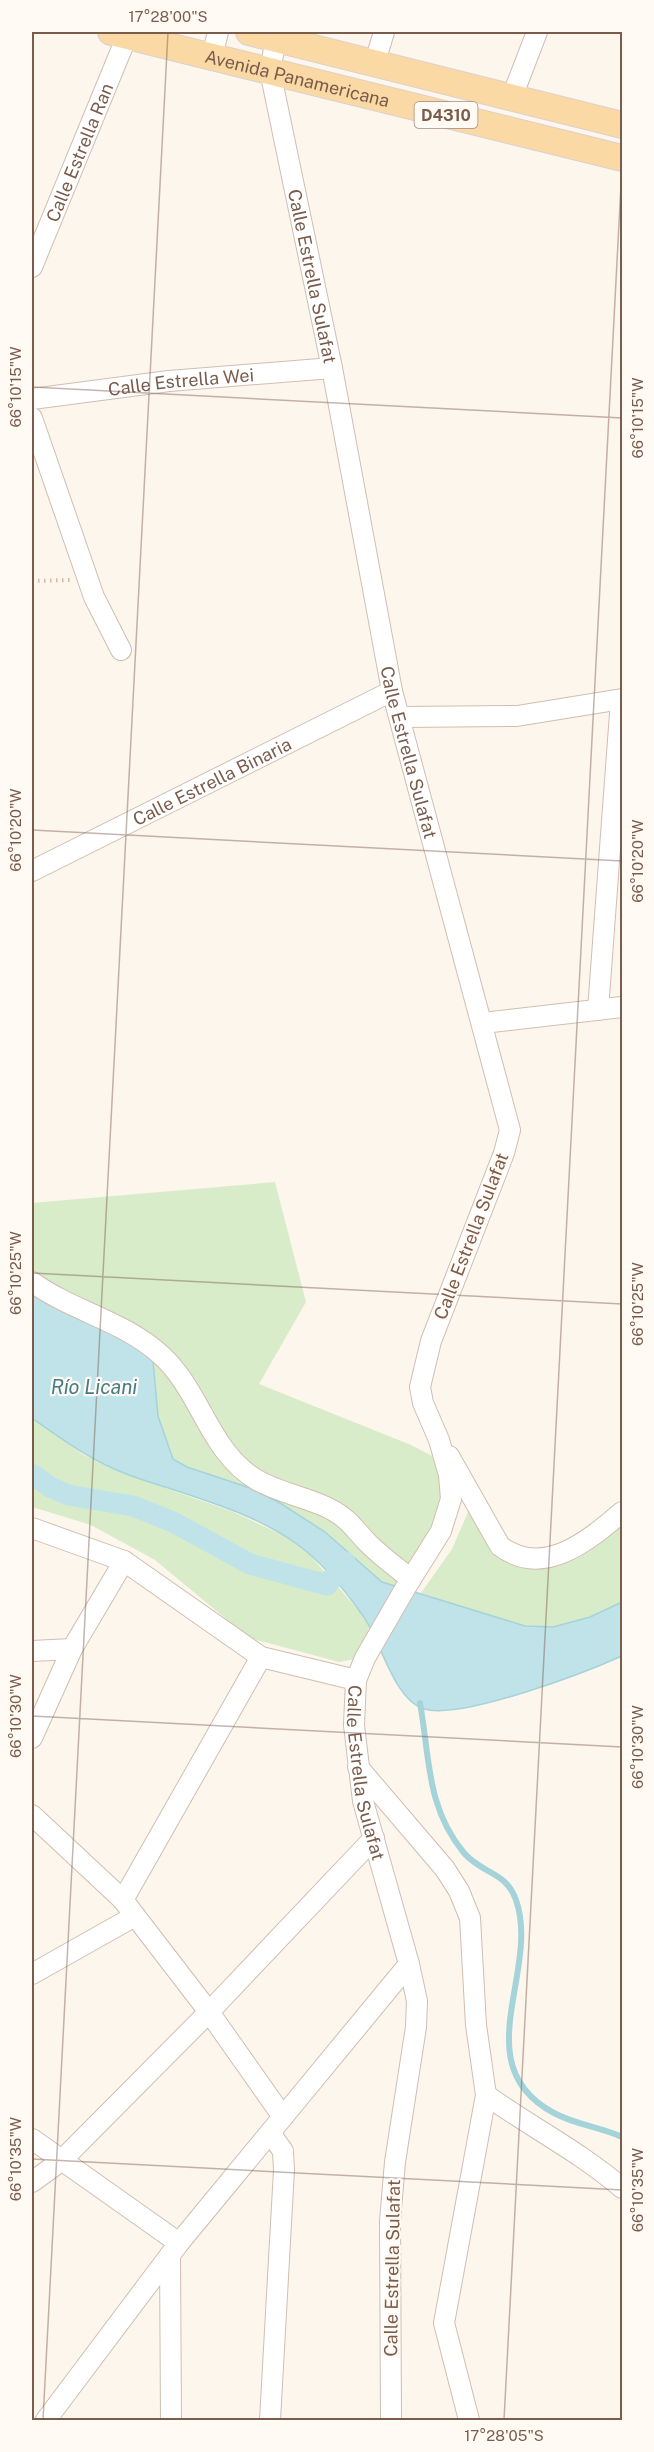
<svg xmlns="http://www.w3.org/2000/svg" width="654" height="2452" viewBox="0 0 654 2452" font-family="'Public Sans',sans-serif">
<rect width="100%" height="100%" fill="#fdf6ec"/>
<g fill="#d8ecc9">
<polygon points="275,1182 306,1302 259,1384 411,1445 444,1462 448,1487 435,1520 395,1586 382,1582 325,1532 250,1488 187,1467 173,1458 158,1416 153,1361 32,1287 32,1203"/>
<polygon points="32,1418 84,1455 128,1475 231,1511 287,1537 308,1553 362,1614 369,1628 355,1659 339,1662 249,1638 155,1560 91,1525 32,1507"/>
<path d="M472,1503C480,1520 488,1549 504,1560C507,1562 514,1563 517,1564C559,1579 595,1551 622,1522V1602C601,1612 577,1624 553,1627C518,1632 455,1604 421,1593L452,1549Z"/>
</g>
<path fill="#bfe3e8" stroke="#a5d3da" stroke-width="1.5" d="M32,1287L98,1315L153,1361L158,1416L173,1459L187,1467L250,1488L280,1503L325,1532L382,1582L525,1626L553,1627L590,1617L622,1602V1656C584,1673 461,1720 424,1709C393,1700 380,1637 361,1613C346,1592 326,1568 307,1552C262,1513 185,1495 129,1475C93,1462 63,1440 32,1418Z"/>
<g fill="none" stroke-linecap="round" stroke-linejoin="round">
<path stroke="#a5d3da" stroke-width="6" d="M420,1703C430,1758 426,1807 464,1853C482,1874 506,1871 516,1900C541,1971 464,2065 554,2113C576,2125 601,2127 622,2137"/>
<polyline stroke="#bfe3e8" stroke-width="21" points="32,1474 50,1487 68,1495 133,1506 173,1522 250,1564 327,1585 345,1562"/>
<g stroke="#d1beb0" stroke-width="22">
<g id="minor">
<path id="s1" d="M276,38L270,71L332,368L392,691L510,1130L504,1153L431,1341L420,1387L423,1403L439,1440L449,1475L451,1499L441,1531L406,1587L365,1658L356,1680L354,1725L363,1801L409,1964L417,2001L416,2027L395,2162L390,2221L391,2420"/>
<polyline points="212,57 218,32"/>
<polyline points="375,62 384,32"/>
<polyline points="512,97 537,32"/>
<path id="s2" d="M32,267L127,36"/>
<path id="s3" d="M32,399L169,381L332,368"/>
<polyline points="32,418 94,597 121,650"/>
<polyline points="400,717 517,716 622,699"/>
<path id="s4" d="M32,871L392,691"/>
<polyline points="598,1010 621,700"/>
<polyline points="483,1023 622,1007"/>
<path d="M32,1282C72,1311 124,1321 161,1355C201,1391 209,1452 257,1480C282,1495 321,1499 344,1518C352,1524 359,1534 366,1541C379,1555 396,1567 411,1579"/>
<path d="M449,1456L500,1546C544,1579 589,1540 622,1512"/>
<polyline points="32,1528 124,1561 261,1657 356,1680"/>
<polyline points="32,1651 72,1649"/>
<polyline points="32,1738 72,1649 124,1561"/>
<polyline points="358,1767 445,1869 459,1891 470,1918 476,2025 486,2095 444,2323 469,2420"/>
<polyline points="32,1815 123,1900 209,2012 283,2117"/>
<polyline points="123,1900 261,1657"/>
<polyline points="32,1974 135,1916"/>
<path d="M486,2095C531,2127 580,2152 622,2188"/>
<polyline points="32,2139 179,2243"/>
<polyline points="32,2182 61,2161 209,2012 374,1838"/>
<polyline points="170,2255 171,2420"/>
<polyline points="46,2420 179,2243 409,1964"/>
<polyline points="270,2420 284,2170 283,2151 270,2133"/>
</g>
</g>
<g stroke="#dad1cd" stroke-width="28">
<g id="major">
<path id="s5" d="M111,32L622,158"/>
<polyline points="249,32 622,125"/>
</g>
</g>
<polyline stroke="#d9b8a5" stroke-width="4" stroke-dasharray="1.5 4.5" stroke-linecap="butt" points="32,581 70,580"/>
<use href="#minor" stroke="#fff" stroke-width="20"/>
<use href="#major" stroke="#fbd9a5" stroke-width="26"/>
</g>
<path fill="none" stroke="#7a5c4d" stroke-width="1.5" stroke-opacity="0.45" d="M32,387L622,418M32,830L622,861M32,1273L622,1304M32,1716L622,1747M32,2159L622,2190M43,2420L168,32M504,2420L622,166"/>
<g text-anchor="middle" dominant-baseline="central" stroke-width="4.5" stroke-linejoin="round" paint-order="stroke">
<rect fill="#fffaf3" stroke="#a28b7f" stroke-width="1.5" x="414.5" y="102" width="63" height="26" rx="4.5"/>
<g font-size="16" font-weight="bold" fill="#7a5c4d">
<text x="446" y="115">D4310</text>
</g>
<g font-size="18" fill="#7a5c4d" stroke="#fffaf3">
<text stroke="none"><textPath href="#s5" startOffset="192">Avenida Panamericana</textPath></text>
<text stroke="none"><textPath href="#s2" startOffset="124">Calle Estrella Ran</textPath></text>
<text stroke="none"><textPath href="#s1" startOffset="243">Calle Estrella Sulafat</textPath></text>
<text stroke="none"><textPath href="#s3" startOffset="150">Calle Estrella Wei</textPath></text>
<text stroke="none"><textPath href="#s1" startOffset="729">Calle Estrella Sulafat</textPath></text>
<text stroke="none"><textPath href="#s4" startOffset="201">Calle Estrella Binaria</textPath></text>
<text transform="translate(471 1236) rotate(-69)">Calle Estrella Sulafat</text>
<text stroke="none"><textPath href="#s1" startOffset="1809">Calle Estrella Sulafat</textPath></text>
<text transform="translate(392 2268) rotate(-89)">Calle Estrella Sulafat</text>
</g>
<g font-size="20" font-style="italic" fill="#437c86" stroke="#fffaf3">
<text x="94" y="1387">Río Licani</text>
</g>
</g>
<rect width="654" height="2452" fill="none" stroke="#fffaf3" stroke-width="66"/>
<rect x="33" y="33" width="588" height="2386" fill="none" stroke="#7a5c4d" stroke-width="2"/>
<g font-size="15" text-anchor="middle" fill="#7a5c4d">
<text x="168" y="22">17°28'00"S</text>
<text transform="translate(16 387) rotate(-90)" y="5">66°10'15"W</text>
<text transform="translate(638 418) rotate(-90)" y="5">66°10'15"W</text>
<text transform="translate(16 830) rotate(-90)" y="5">66°10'20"W</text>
<text transform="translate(638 861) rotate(-90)" y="5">66°10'20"W</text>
<text transform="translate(16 1273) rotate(-90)" y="5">66°10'25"W</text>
<text transform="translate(638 1304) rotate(-90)" y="5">66°10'25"W</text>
<text transform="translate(16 1716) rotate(-90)" y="5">66°10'30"W</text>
<text transform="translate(638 1747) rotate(-90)" y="5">66°10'30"W</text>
<text transform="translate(16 2159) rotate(-90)" y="5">66°10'35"W</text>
<text transform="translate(638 2190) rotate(-90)" y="5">66°10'35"W</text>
<text x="504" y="2441">17°28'05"S</text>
</g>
</svg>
